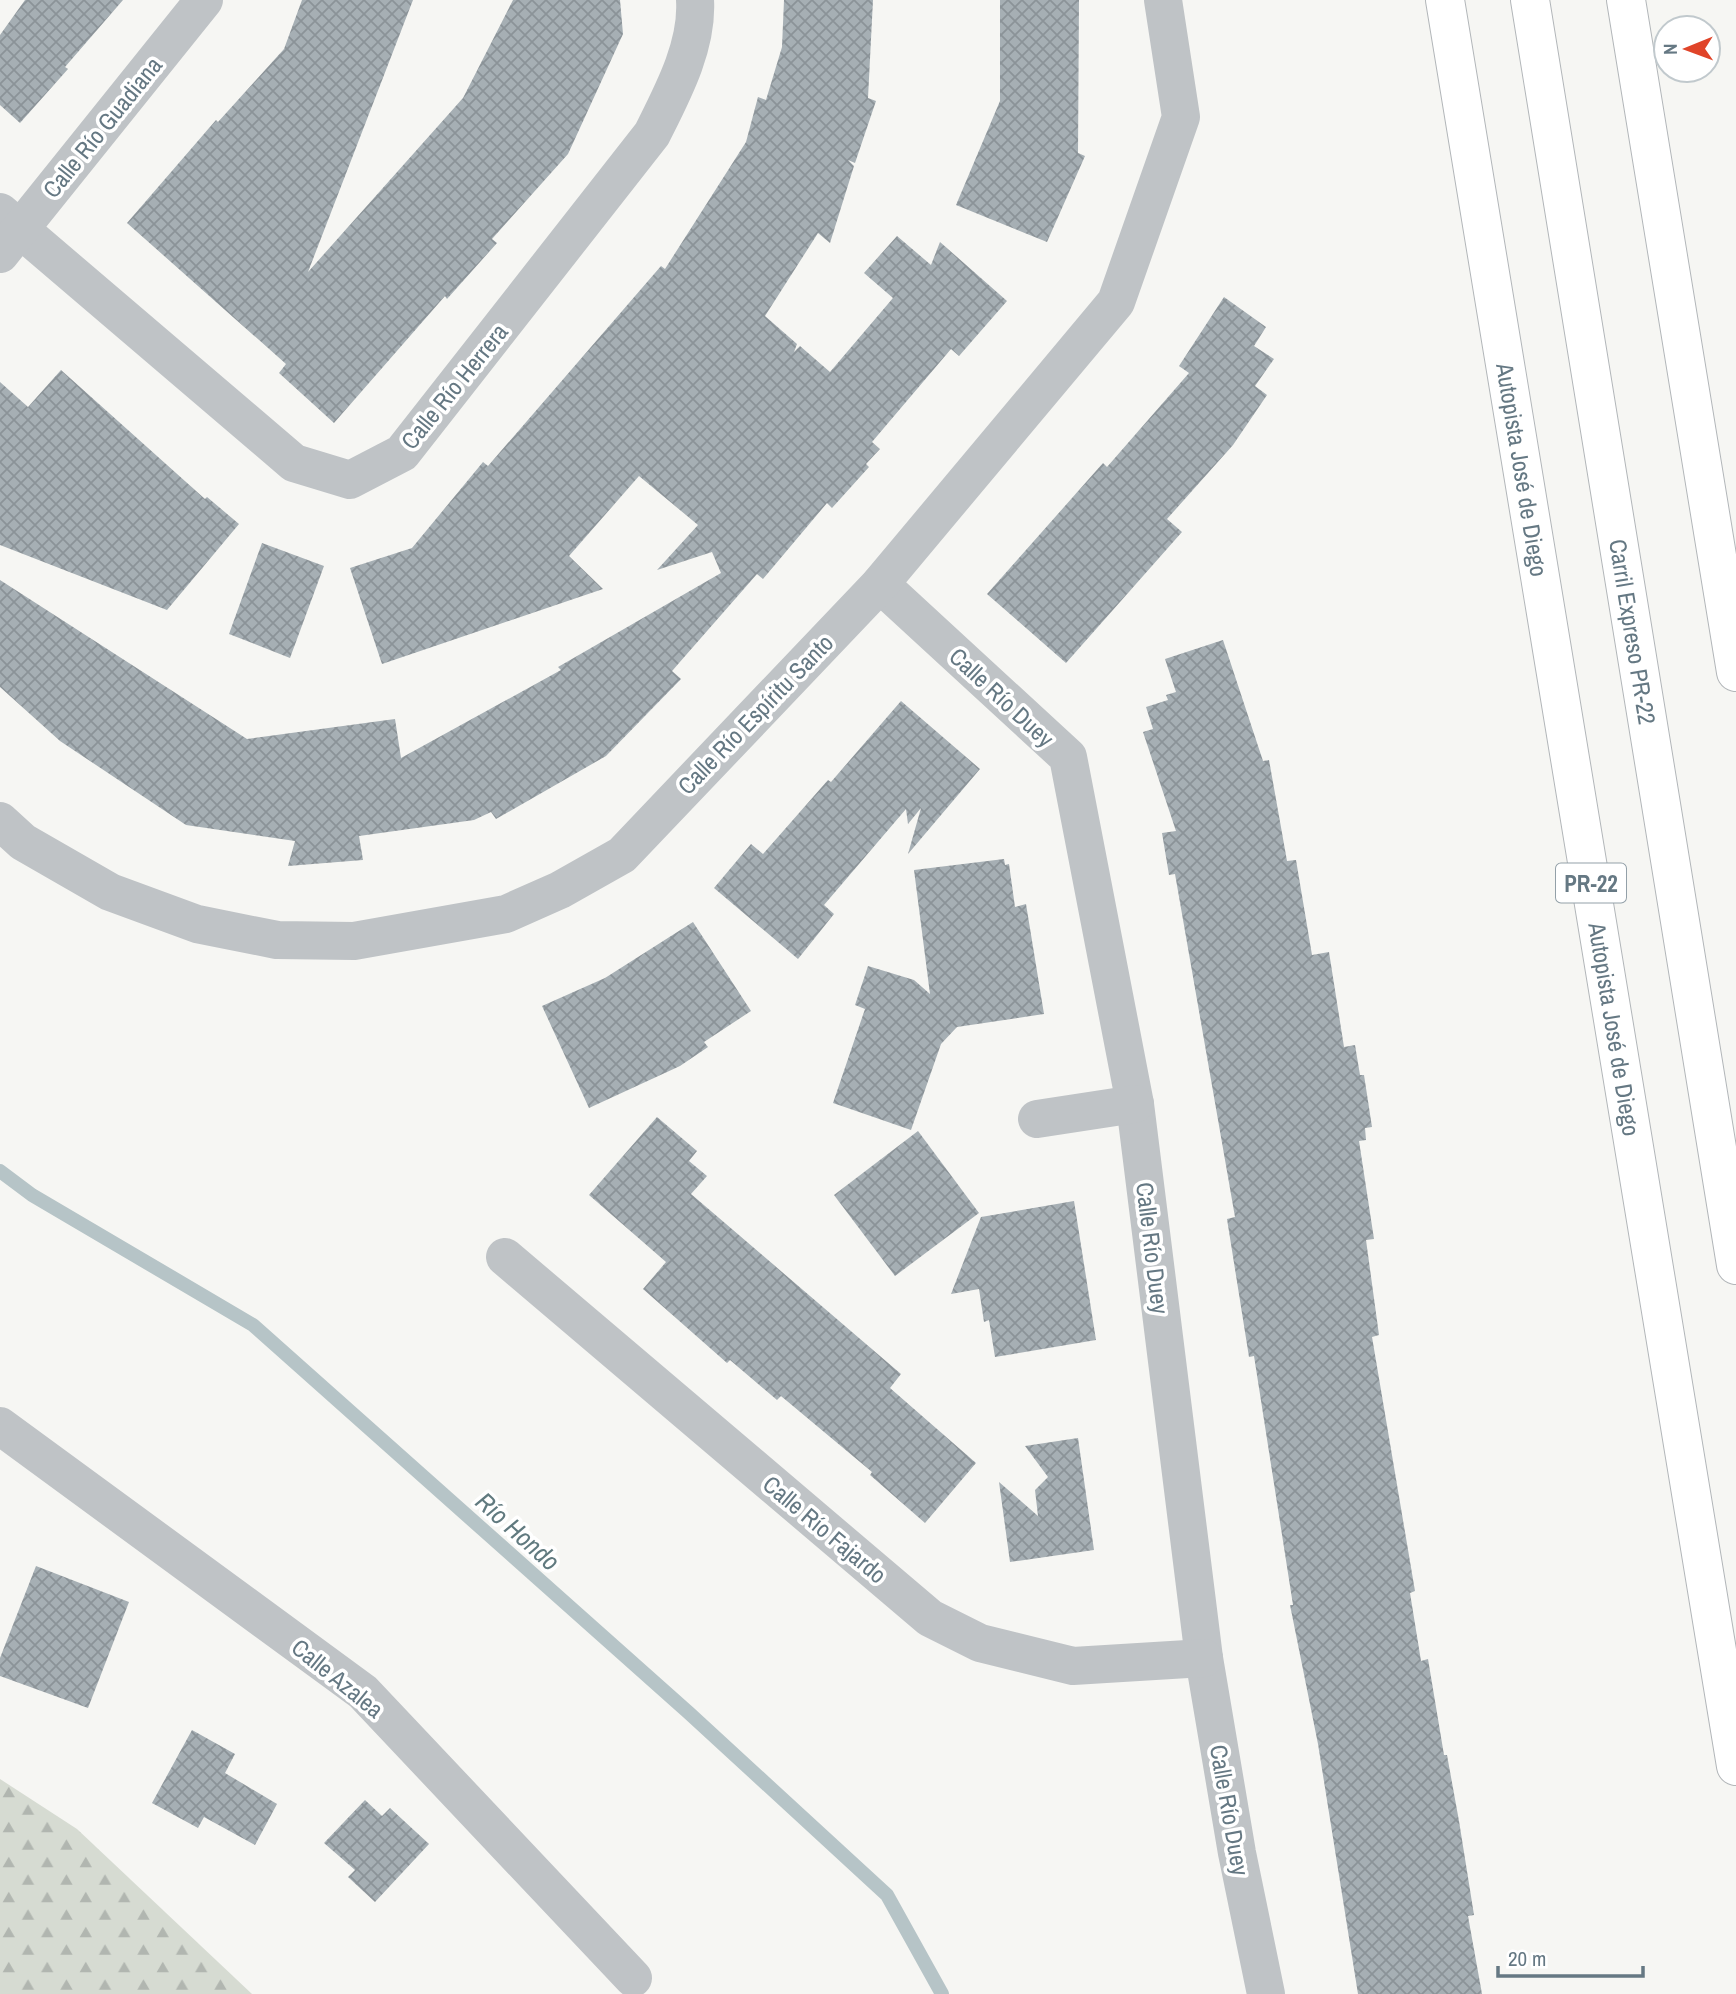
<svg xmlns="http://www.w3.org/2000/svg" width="1736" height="1994" viewBox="0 0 1736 1994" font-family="'Archivo Narrow',sans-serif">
<defs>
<pattern id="forest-firs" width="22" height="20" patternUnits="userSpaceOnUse" patternTransform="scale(1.75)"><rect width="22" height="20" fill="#d6dbd2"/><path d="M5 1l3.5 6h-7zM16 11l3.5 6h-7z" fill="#b1b6b0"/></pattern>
<pattern id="building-cross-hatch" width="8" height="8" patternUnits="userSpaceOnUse" patternTransform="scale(1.75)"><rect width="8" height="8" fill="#a6afb4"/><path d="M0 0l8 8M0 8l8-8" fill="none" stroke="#8b9398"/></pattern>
</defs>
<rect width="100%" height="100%" fill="#f6f6f3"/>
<polygon fill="url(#forest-firs)" points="0,1779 77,1829 252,1994 0,1994"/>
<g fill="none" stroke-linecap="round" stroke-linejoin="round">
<polyline stroke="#b6c4c7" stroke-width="14" points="0,1171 32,1195 253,1325 689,1713 887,1895 942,1994"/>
</g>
<g fill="url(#building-cross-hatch)">
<polygon points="25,0 123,0 65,67 68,69 20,123 0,105 0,35"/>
<polygon points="302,0 413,0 308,272 463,98 513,0 620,0 623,34 568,154 492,239 497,243 447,299 445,296 334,423 279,373 286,364 127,223 216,120 218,122 284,49"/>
<polygon points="784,0 873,0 868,98 876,101 855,163 848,160 854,166 830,243 818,233 765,316 797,344 794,352 800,346 830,372 893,298 864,273 897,236 931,265 940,242 1007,301 959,356 951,349 872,442 880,449 866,464 869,467 832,508 827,503 763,579 757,574 672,671 681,679 606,756 496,819 491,812 474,820 359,836 363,860 288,866 295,841 186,825 60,741 0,687 0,580 247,739 395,719 401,758 561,670 558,667 721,573 712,552 657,570 698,525 639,476 569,556 603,589 382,664 350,568 412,548 483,462 488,466 661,266 665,269 746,142 758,97 766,100 782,47"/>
<polygon points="1000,0 1079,0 1078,153 1085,156 1047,242 956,205 1000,101"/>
<polygon points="1224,297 1266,327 1254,346 1274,359 1255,386 1267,395 1233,445 1167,519 1182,532 1066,663 987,594 1103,463 1107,467 1189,373 1179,366"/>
<polygon points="61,370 205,499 207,497 239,524 167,610 0,545 0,382 28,407"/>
<polygon points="262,543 324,566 290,658 229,634"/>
<polygon points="1223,640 1263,761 1269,760 1287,861 1296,860 1312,955 1329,952 1344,1047 1355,1045 1360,1075 1364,1075 1372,1127 1365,1128 1366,1140 1359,1141 1374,1239 1366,1240 1379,1335 1372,1337 1415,1591 1410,1593 1421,1661 1428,1659 1444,1755 1447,1755 1459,1821 1474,1915 1468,1916 1482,1994 1358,1994 1318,1744 1290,1605 1293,1605 1254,1356 1249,1357 1227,1219 1235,1217 1175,874 1169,875 1162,833 1176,831 1143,732 1153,729 1146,707 1168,700 1166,695 1176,692 1165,659"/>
<polygon points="901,701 980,769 908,854 921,808 908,824 906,809 824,905 834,914 798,959 714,888 751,844 763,854 828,780 831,782"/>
<polygon points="1004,859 1005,865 1009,864 1015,907 1026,904 1044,1014 957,1027 941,1044 911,1130 833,1103 865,1009 855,1005 868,966 914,980 930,994 914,870"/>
<polygon points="693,922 751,1011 704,1042 708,1047 680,1066 589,1108 542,1006 605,978"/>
<polygon points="657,1117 697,1151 689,1161 707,1176 691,1194 901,1374 890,1388 976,1463 925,1523 870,1475 872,1472 781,1396 777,1400 730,1360 727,1363 643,1289 666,1262 589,1195"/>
<polygon points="918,1131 979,1213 895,1276 834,1195"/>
<polygon points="1074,1201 1096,1340 995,1357 989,1320 984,1322 979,1289 951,1294 981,1217"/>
<polygon points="1078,1438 1094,1550 1010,1562 999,1482 1038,1516 1035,1490 1048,1477 1025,1446"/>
<polygon points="36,1566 129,1602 88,1708 0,1676 0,1658"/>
<polygon points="192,1730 235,1754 225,1773 277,1804 255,1845 204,1817 198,1828 152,1803"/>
<polygon points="365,1800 382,1816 390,1808 429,1844 375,1902 348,1877 355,1870 324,1843"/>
</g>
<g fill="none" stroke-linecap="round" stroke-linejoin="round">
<g stroke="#b2b6b9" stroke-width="40">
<g id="highway">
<path id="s1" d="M1445,0L1736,1766"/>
<path id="s2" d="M1530,0L1736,1265"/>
<polyline points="1626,0 1736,672"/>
</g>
</g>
<g stroke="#bfc3c6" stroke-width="38">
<path d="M0,212L294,463L350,480L402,453L652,134C672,94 698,46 695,0"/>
<polyline points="0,254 204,0"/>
<polyline points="880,584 1068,757 1135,1104 1204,1658 1237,1853 1266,1994"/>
<polyline points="0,821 23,842 110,892 197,924 277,940 354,941 506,914 560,890 622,855 880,584 1116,302 1181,117 1163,0"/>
<polyline points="1037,1119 1135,1104"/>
<polyline points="505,1257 930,1618 980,1643 1073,1666 1204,1658"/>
<polyline points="0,1426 363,1692 633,1978"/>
</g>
<use href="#highway" stroke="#fff" stroke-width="38"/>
</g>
<g text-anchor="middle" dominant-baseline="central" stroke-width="7" stroke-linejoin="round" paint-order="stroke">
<rect fill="#fff" stroke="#93a0a8" stroke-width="2" x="1556" y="863.5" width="70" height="39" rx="5"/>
<g font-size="23" font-weight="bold" fill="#657883">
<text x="1591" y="883">PR-22</text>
</g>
<g font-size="24" fill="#657883" stroke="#fff">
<text transform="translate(102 127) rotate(-51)">Calle Río Guadiana</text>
<text transform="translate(454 386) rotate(-51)">Calle Río Herrera</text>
<text stroke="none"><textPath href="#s1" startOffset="476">Autopista José de Diego</textPath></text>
<text stroke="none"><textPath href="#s2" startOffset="640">Carril Expreso PR-22</textPath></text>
<text transform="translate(1002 697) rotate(43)">Calle Río Duey</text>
<text transform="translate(755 714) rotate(-46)">Calle Río Espíritu Santo</text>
<text stroke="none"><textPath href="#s1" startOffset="1043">Autopista José de Diego</textPath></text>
<text transform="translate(1153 1248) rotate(83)">Calle Río Duey</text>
<text transform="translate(825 1529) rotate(40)">Calle Río Fajardo</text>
<text transform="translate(338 1678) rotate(39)">Calle Azalea</text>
<text transform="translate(1230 1810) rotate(80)">Calle Río Duey</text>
</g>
<g font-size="26" font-style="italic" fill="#617a7f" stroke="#fff">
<text transform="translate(518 1531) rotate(42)">Río Hondo</text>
</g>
</g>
<g transform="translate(1687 49) rotate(269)"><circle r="33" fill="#ffffff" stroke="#c1c9cd" stroke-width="2"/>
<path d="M0-5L12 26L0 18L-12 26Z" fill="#e04429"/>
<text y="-10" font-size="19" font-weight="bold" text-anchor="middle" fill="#657883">N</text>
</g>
<path d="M1498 1966v10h145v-10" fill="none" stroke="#657883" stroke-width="3.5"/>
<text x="1508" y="1966" font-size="21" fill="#657883" stroke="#ffffff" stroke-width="5" paint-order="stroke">20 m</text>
</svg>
